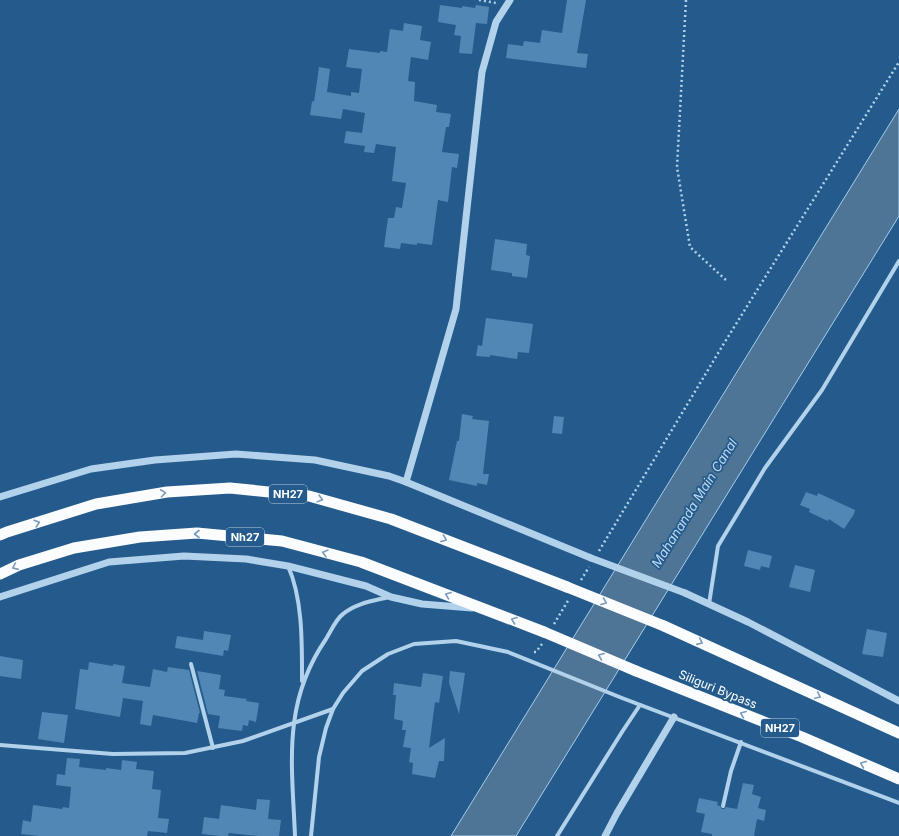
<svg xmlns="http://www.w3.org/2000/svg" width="899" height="836" viewBox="0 0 899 836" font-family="Inter,sans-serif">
<rect width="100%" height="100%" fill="#245b8c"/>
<polygon fill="#4e7496" stroke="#a6cdec" points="899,109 899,216 516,836 451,836"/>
<g fill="#5087b5">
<polygon points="567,0 586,0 577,53 588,54 586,68 506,58 508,44 523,46 524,41 540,43 542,30 562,33"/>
<polygon points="440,5 462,8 462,6 475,8 476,5 489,7 487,24 476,23 472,54 459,53 461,36 454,35 456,25 438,22"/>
<polygon points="404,23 422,26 420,40 431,42 428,60 411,57 408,81 415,82 414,101 437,105 436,112 451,114 449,127 446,127 442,152 459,154 457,168 452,167 448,202 438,200 432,245 417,243 417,245 401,243 400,249 384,247 388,218 394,218 396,207 402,208 406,183 392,181 396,147 376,144 374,153 364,152 365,146 344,143 346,131 362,133 365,113 343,109 341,119 310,115 312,101 314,102 319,67 330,69 327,92 351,96 351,92 359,93 362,69 346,67 349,49 380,53 380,51 387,52 390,29 403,31"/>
<polygon points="495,239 527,244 526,255 530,256 527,278 512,276 512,273 491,270"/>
<polygon points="486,318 533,324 529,353 518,352 517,359 490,355 490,357 476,356 478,345 482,346"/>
<polygon points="462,414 473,416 472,419 489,421 483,474 489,474 487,485 477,483 477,486 449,480 457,441 459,441"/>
<polygon points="554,416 564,417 562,434 552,433"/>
<polygon points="806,492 817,496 818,493 855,510 854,514 844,529 829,519 828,521 809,512 810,509 800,505"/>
<polygon points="748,550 772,556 769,568 761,566 760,570 744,566"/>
<polygon points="795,565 815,570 810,592 789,587"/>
<polygon points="867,629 887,633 883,657 862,654"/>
<polygon points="204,631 231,635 228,651 224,650 223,656 175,648 177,636 203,640"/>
<polygon points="0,656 23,660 21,679 0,676"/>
<polygon points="89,662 113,666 113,664 125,666 122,683 150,687 153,669 167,672 168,667 189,670 200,713 199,713 197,723 153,715 151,726 140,724 143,701 123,698 120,717 75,709 80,669 88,670"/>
<polygon points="197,671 221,675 219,689 225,690 224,696 247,699 246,701 259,703 256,722 249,720 248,726 243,725 242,731 218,728 220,716 208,714"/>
<polygon points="450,671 465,673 459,714 449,683"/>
<polygon points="423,673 443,676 439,703 435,702 429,748 445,738 444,761 439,761 435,778 412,774 413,763 409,762 411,748 403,747 406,730 402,730 403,721 394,719 396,695 393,695 394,683 421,687"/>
<polygon points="42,712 68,715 64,743 38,739"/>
<polygon points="67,758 80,759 79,767 106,770 106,768 121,770 122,760 137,762 136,769 154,771 152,789 161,790 158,818 169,819 167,833 148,831 147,836 39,836 21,834 23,820 31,822 33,805 62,809 63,807 69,808 71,787 56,785 57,774 65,775"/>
<polygon points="743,783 754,785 752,794 761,797 758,808 766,810 764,821 757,819 754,836 712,836 712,834 701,832 705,814 696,812 699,798 718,802 717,805 720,806 722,809 724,809 726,807 737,809"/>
<polygon points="257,799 270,800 268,819 281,820 279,836 258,836 229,833 228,836 220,836 202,834 204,817 219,819 221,805 256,810"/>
</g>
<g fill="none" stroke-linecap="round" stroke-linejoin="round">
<g stroke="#b2d1eb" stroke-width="2.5" stroke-dasharray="2 3" stroke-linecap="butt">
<polyline points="479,0 496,3"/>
<polyline points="686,0 677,167 690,247 727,281"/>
<polyline points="599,551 723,345 899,62"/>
<polyline points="581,580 589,567"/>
<polyline points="554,624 569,599"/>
<polyline points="534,652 536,652 542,644"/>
</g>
<g stroke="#b2d1eb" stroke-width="4">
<path d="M288,566C303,599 302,645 302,681"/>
<polyline points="709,604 718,546 765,468 822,390 899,261"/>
<polyline points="191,664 213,748"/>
<polyline points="0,745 113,754 185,753 243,741 333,709"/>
<polyline points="723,806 731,771 741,742"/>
<path d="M295,836C292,763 282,703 326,639C331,631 336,619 343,614C356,603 373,601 389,597"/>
<polyline points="311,836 319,757 326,728 333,709 343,693 362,671 388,654 414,644 456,641 508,652 622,698 899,803"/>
<polyline points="557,836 622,732 640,705"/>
</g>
<g stroke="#b2d1eb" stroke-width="7">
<polyline points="406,482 456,309 482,72 496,22 510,0"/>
<polyline points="0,497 91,469 155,460 236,454 315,460 389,476 406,482 591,558"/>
<polyline points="685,593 748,622 899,701"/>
<polyline points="0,597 109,562 184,556 246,559 288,566 366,586 391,597 422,604 472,608"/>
<polyline points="605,836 617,813 674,717"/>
</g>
<g stroke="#fafcfe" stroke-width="11">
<polyline points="0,535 7,532 96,504 167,492 230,488 309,496 391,519 567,587"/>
<polyline points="0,574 19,565 74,548 140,537 197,533 282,541 361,562 544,632"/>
<polyline points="664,626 899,733"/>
<polyline points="636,671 802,737 899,779"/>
</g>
<polyline stroke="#b2d1eb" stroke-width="7" points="591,558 685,593"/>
<g stroke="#fafcfe" stroke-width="11">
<polyline points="567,587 664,626"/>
<polyline points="544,632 636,671"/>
</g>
</g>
<defs><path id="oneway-chevron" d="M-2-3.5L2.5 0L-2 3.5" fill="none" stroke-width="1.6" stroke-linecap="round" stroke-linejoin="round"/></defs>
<g stroke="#7a9bba">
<use href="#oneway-chevron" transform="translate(163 493) rotate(-8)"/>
<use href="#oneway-chevron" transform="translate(320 499) rotate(15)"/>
<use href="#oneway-chevron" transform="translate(37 523) rotate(-18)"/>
<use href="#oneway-chevron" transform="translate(197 534) rotate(-180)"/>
<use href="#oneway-chevron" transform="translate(444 539) rotate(21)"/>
<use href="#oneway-chevron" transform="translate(325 553) rotate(-165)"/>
<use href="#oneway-chevron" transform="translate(15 567) rotate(156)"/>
<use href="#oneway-chevron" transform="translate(448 595) rotate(-159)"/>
<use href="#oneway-chevron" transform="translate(604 602) rotate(22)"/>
<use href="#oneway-chevron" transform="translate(514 620) rotate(-159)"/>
<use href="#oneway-chevron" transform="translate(700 642) rotate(24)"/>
<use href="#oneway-chevron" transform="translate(601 656) rotate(-157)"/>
<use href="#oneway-chevron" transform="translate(818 696) rotate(25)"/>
<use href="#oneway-chevron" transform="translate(743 714) rotate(-158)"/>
<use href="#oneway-chevron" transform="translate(863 764) rotate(-157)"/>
</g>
<g text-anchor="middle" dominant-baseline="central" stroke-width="3.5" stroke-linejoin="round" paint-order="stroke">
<g fill="#245b8c" stroke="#bdcedc" stroke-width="1">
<rect x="269" y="485" width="38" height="18" rx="3"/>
<rect x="226" y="528" width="38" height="18" rx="3"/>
<rect x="761" y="719" width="38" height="18" rx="3"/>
</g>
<g font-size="11" font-weight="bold" fill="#fff">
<text x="288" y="494">NH27</text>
<text x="245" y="537">Nh27</text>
<text x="780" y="728">NH27</text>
</g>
<g font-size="12" fill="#fff" stroke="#245b8c">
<text transform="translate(718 689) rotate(22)">Siliguri Bypass</text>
</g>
<g font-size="13" font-style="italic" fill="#bedbf2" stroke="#245b8c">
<text transform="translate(694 503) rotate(-58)">Mahananda Main Canal</text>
</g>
</g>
</svg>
